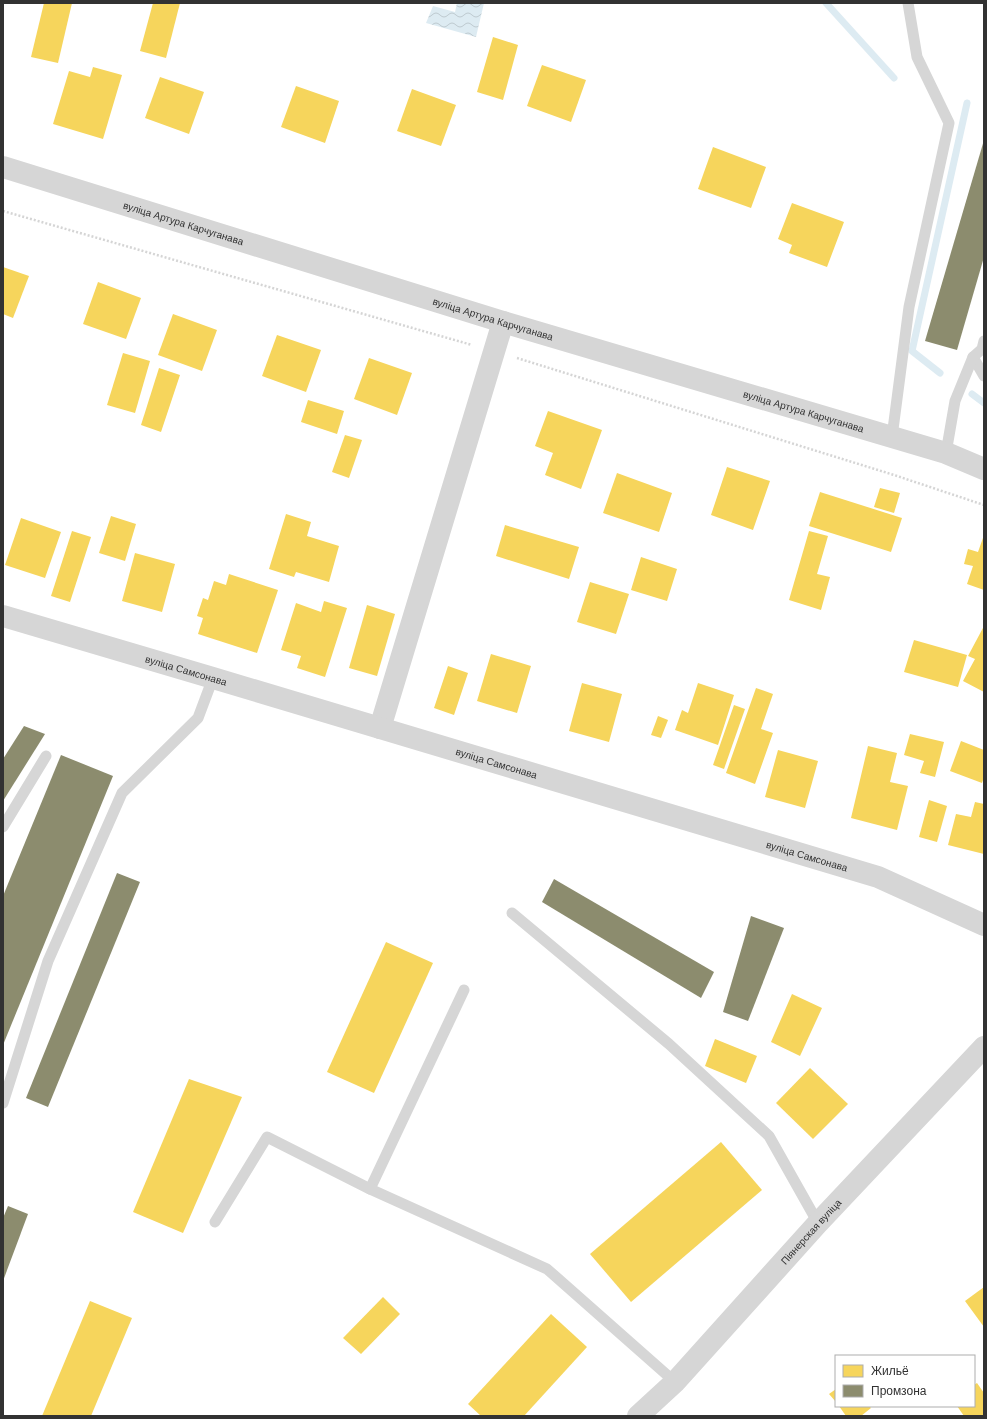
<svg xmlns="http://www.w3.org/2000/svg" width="987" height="1419" viewBox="0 0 987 1419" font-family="Helvetica,sans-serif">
<defs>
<pattern id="water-waves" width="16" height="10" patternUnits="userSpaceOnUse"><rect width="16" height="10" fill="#ddebf2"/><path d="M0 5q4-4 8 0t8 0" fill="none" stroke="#becad0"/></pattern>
</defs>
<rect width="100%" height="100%" fill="#fff"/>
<polygon fill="url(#water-waves)" points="457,3 484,3 476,37 426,23 433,6 455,12"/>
<g fill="#f6d55c">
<polygon points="44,3 72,3 58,63 31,57"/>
<polygon points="153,3 180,3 166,58 140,51"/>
<polygon points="493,37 518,45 503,100 477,92"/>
<polygon points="542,65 586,80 571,122 527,106"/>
<polygon points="93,67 122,75 103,139 53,124 69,71 90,77"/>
<polygon points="160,77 204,92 189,134 145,118"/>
<polygon points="296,86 339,101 325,143 281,127"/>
<polygon points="412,89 456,105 441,146 397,131"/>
<polygon points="713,147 766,167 751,208 698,189"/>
<polygon points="792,203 844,222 827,267 789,253 792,245 778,239"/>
<polygon points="3,267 29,276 13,318 3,314"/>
<polygon points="98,282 141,298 126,339 83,324"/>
<polygon points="173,314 217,330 202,371 158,355"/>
<polygon points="277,335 321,350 306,392 262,376"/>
<polygon points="123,353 150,361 135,413 107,405"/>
<polygon points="369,358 412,373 397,415 354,399"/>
<polygon points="159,368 180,375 161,432 141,425"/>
<polygon points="308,400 344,411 337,434 301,422"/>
<polygon points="548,411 602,430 581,489 545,475 553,453 535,446"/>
<polygon points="345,435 362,440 349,478 332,472"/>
<polygon points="727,467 770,481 753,530 711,515"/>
<polygon points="617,473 672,493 659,532 603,513"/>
<polygon points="880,488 900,493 894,513 874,507"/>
<polygon points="820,492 902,518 891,552 809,526"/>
<polygon points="286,514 311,522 307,536 339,546 329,582 296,572 294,577 269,569"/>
<polygon points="111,516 136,524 125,561 99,553"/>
<polygon points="21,518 61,532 45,578 5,565"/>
<polygon points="505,525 579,547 569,579 496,556"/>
<polygon points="72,531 91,537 70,602 51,596"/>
<polygon points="809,531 828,536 817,574 830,577 821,610 789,600"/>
<polygon points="984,535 984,590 967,584 973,566 964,564 968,549 978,552"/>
<polygon points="135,553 175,564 162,612 122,601"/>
<polygon points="641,557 677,569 667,601 631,590"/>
<polygon points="229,574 278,590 257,653 198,634 203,618 197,616 203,598 208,600 214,581 226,585"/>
<polygon points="590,582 629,594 616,634 577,622"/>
<polygon points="324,601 347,608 325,677 297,668 301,656 281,650 296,603 321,612"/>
<polygon points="367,605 395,614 377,676 349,668"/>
<polygon points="984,626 984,692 963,681 975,659 968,656"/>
<polygon points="914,640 967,655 958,687 904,672"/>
<polygon points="491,654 531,666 517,713 477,701"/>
<polygon points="448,666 468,673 454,715 434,708"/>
<polygon points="582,683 622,694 609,742 569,731"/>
<polygon points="698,683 734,695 718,745 675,730 682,710 688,713"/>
<polygon points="756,688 773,694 761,729 773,733 755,784 726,773"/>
<polygon points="734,705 745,709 724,769 713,765"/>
<polygon points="658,716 668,720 661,738 651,735"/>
<polygon points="910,734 944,742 935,777 920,773 924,761 904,755"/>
<polygon points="961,741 984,750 984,777 982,783 950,771"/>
<polygon points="868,746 897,753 890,782 908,786 897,830 851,818"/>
<polygon points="778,750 818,761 805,808 765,797"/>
<polygon points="929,800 947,806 937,842 919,837"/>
<polygon points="975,802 984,804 984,854 948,845 956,814 971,817"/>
<polygon points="386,942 433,963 374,1093 327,1072"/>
<polygon points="792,994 822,1008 800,1056 771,1042"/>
<polygon points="715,1039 757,1056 746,1083 705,1066"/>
<polygon points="810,1068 848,1104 813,1139 776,1103"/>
<polygon points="189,1079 242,1097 183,1233 133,1212"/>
<polygon points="721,1142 762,1190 631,1302 590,1254"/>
<polygon points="984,1287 984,1327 965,1301"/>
<polygon points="383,1297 400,1314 361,1354 343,1338"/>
<polygon points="90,1301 132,1318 91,1416 42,1416"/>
<polygon points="551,1314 587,1347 524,1416 481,1416 468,1404"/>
<polygon points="977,1383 984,1393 984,1416 964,1416 957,1406 974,1406 974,1385"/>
<polygon points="836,1389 836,1402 829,1394"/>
<polygon points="839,1406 869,1406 871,1408 861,1416 846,1416"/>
</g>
<g fill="#8c8c6e">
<polygon points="984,140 984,257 957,350 925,341"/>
<polygon points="24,726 45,734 3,801 3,759"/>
<polygon points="61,755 113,776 3,1045 3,896"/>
<polygon points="117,873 140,882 48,1107 26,1098"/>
<polygon points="554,879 714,972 701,998 542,902"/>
<polygon points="751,916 784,928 748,1021 723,1012"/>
<polygon points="8,1206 28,1214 3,1281 3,1218"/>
</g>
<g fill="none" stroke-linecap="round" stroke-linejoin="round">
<g stroke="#ddebf2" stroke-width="7">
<polyline points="826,3 894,78"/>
<polyline points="940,373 912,351 967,103"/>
<polyline points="972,394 984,403"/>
</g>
<g stroke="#d5d5d5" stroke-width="2.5" stroke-dasharray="2 2" stroke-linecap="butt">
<polyline points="3,211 472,345"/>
<polyline points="517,358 894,475 984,505"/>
</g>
<g stroke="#d6d6d6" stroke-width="11">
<polyline points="973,357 984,376"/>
<polyline points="892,437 909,307 949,123 917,57 908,3"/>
<polyline points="946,453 955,401 973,357 982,349 984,341"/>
<polyline points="3,827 46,756"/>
<polyline points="512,913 669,1044 769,1136 818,1223"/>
<polyline points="3,1103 48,961 122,793 198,718 213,678"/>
<polyline points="370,1189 464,990"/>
<polyline points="215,1222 267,1137 370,1189 547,1269 675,1382"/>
</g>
<g stroke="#d6d6d6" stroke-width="22">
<path id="s1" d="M3,167L503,322L946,453L984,469"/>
<polyline points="380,728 503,322"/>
</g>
<g stroke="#d6d6d6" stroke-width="22">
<path id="s2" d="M3,616L213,678L878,877L984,925"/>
<path id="s3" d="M638,1416L675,1382L818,1223L984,1047"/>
</g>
</g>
<g text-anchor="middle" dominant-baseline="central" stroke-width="4" stroke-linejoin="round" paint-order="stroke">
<g font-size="10" fill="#323232" stroke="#fff">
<text stroke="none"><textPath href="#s1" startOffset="189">вуліца Артура Карчуганава</textPath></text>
<text stroke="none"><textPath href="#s1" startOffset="513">вуліца Артура Карчуганава</textPath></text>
<text stroke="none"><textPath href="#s1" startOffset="837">вуліца Артура Карчуганава</textPath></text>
<text stroke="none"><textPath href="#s2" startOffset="191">вуліца Самсонава</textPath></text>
<text stroke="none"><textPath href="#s2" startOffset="515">вуліца Самсонава</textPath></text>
<text stroke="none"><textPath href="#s2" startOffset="839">вуліца Самсонава</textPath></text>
<text stroke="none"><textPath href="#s3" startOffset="253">Піянерская вуліца</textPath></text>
</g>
</g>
<rect width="987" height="1419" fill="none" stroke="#323232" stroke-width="8"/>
<rect x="835" y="1355" width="140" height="52" fill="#ffffff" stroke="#adadad"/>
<rect x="843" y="1365" width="20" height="12" fill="#f6d55c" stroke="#adadad"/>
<text x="871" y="1375" font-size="12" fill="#323232">Жильё</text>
<rect x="843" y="1385" width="20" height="12" fill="#8c8c6e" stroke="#adadad"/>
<text x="871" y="1395" font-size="12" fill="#323232">Промзона</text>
</svg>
